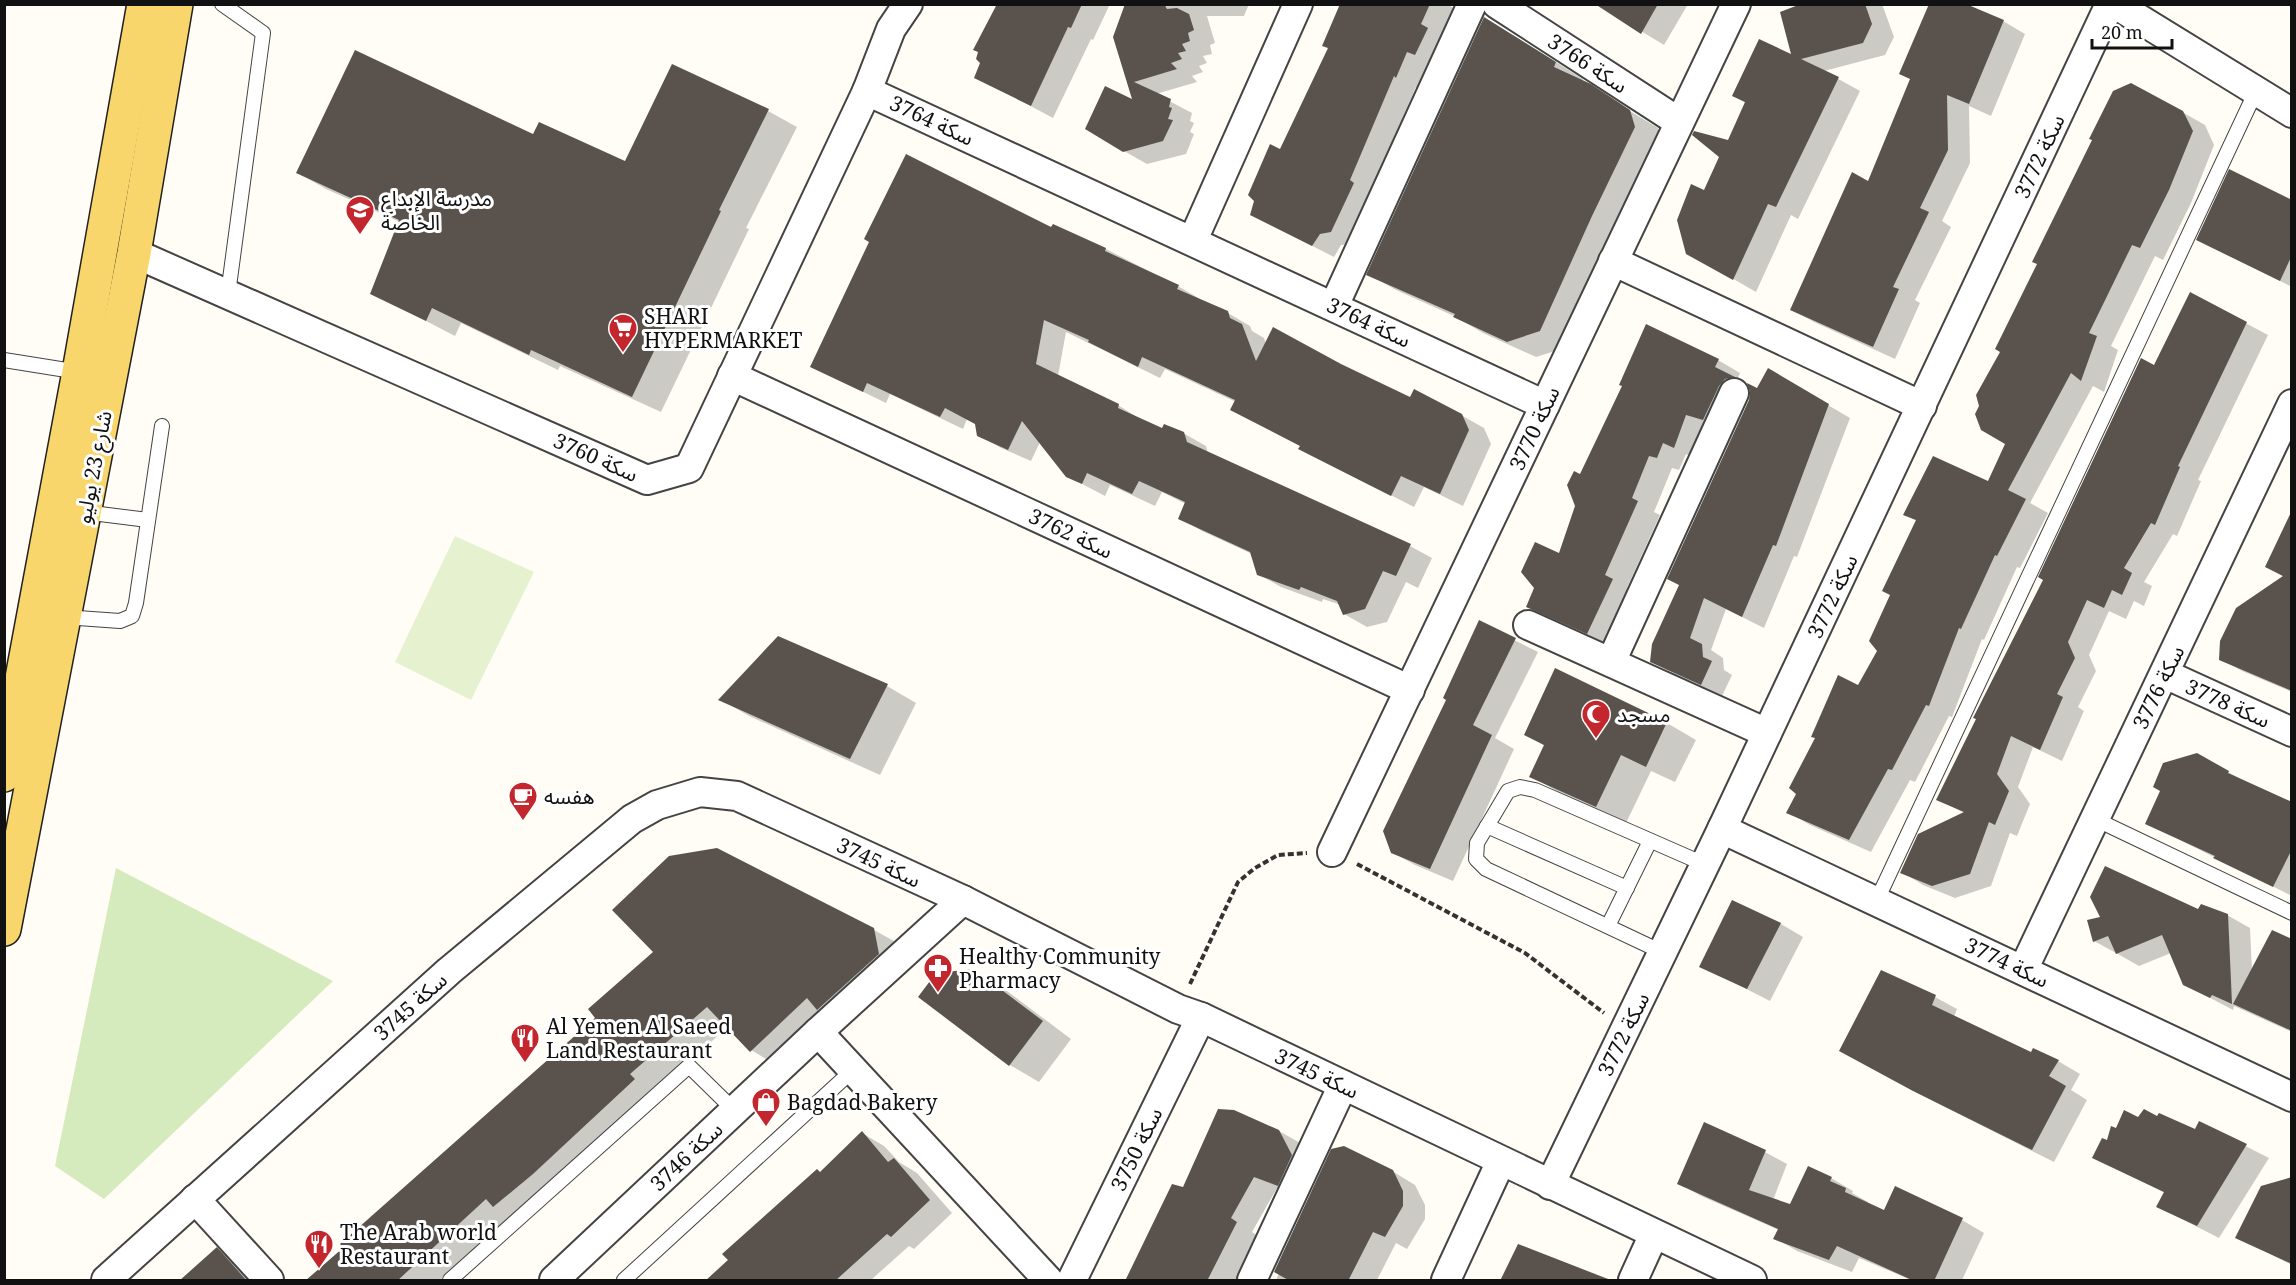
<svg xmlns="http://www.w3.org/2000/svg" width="2296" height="1285" viewBox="0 0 2296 1285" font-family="'Noto Serif','Noto Sans Arabic',serif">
<rect width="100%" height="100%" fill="#fffdf5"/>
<polygon fill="#d5ebbd" points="116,868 333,981 104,1199 55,1166"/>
<polygon fill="#e6f2cf" points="455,536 534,572 471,700 395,662"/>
<g fill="#0003">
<polygon points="1006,4 1110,4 1093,40 1091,39 1053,118 976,77"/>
<polygon points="1126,4 1249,4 1244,16 1207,16 1215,43 1210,45 1212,54 1203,56 1207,63 1199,66 1203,72 1192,76 1197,82 1156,94 1192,113 1190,121 1194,123 1190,132 1194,134 1186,154 1147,164 1124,151 1134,102"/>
<polygon points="1342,4 1447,4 1455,9 1436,66 1428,62 1418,88 1416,87 1370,193 1352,244 1341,245 1334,257 1293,236 1281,151 1330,48"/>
<polygon points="1615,4 1688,4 1664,45 1616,16"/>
<polygon points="1805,4 1882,4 1894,37 1885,55 1824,71 1860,91 1798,219 1791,215 1756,292 1688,253 1705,192 1746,103 1734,96 1793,57"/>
<polygon points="2003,21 2025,34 1991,116 1969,106 1970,163 1942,221 1951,227 1915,300 1920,303 1895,359 1814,322 1792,310 1868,183 1911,79"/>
<polygon points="1513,35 1583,79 1582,82 1658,128 1662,143 1568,347 1536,357 1483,333 1454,316 1396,290 1368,274"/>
<polygon points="673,66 768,111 797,127 746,228 749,229 661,412 560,366 558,370 461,323 455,336 372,293 400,222 326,189 298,173 534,136 625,163"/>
<polygon points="2182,112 2205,125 2214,145 2191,203 2163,260 2155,256 2111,346 2118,350 2104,392 2093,386 2030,503 2048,513 2020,568 2017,567 1984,640 1982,639 1952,717 1949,716 1915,782 1910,780 1871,852 1810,825 1788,812 1878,651 1892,595 1917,521 1905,514 1988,483"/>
<polygon points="2292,202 2292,287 2198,240"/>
<polygon points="1052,229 1106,249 1178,286 1200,299 1199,300 1228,313 1250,326 1252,331 1264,338 1266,344 1340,365 1411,399 1461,415 1484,428 1491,444 1463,506 1424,487 1414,507 1300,449 1301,446 1236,402 1165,369 1160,378 1066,332 1058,376 1118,405 1140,419 1163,430 1183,433 1206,446 1208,453 1410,546 1432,558 1418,588 1406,582 1387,622 1367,627 1344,614 1341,605 1323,599 1322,602 1281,587 1258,574 1252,554 1202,531 1180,518 1186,504 1162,492 1155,506 1110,485 1105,496 1067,476 1040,442 1031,461 1001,448 978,435 976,424 967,419 963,429 890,394 886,403 812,367"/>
<polygon points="2191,294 2268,335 2198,480 2201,481 2177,536 2173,534 2144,582 2152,586 2144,606 2134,601 2126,619 2109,611 2089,655 2096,671 2078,707 2084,711 2062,761 2033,747 2018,787 2030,804 2017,836 2010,833 1991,886 1955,898 1923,885 1902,872 1964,813 1938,799"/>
<polygon points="1718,360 1740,373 1737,380 1751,388 1758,390 1768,370 1850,418 1797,557 1794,556 1764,628 1726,609 1711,650 1723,658 1724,670 1732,675 1722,696 1673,674 1651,661 1750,400 1752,390 1748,391 1696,459 1686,454 1679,470 1672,468 1654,512 1660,515 1627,588 1635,593 1610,645 1550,619 1528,606 1560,555 1577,506 1581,476"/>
<polygon points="2292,513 2292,692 2242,671 2221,659 2284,577 2267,567"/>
<polygon points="1479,622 1538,652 1495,738 1514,749 1453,881 1415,865 1392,852 1448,699"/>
<polygon points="778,638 887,686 916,703 880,775 749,716 720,699"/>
<polygon points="1667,723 1696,740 1675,782 1651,771 1626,823 1560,793 1531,776 1545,746 1526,734"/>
<polygon points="2197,755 2246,782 2292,803 2292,896 2146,823"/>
<polygon points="1733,902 1781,924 1803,937 1770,1001 1701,966"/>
<polygon points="2198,911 2227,915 2250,928 2252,971 2292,941 2292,1032 2234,1006 2233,1010 2184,984 2171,953 2139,966 2116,953 2094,941 2089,921"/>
<polygon points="874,930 901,945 778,1066 751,1050 728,1027 656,1090 521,1222 511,1216 440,1280 307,1280 598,1018"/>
<polygon points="973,971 1003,988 1071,1039 1039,1082 1010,1065"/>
<polygon points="1935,997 1957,1009 1954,1017 2032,1054 2058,1061 2080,1074 2071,1090 2087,1100 2054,1162 1937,1103 1863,1063"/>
<polygon points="2139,1118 2157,1118 2196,1131 2200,1123 2269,1158 2219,1238 2158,1207 2165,1193 2094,1158 2117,1130"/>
<polygon points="1279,1131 1302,1144 1300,1198 1277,1188 1252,1232 1258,1236 1237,1280 1127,1280 1183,1189"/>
<polygon points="862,1133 884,1146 899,1162 917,1173 952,1213 914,1249 909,1246 871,1280 707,1280"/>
<polygon points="1765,1152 1787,1164 1773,1200 1791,1206 1831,1178 1853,1191 1852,1193 1868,1202 1867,1204 1884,1212 1962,1220 1984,1233 1962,1280 1911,1280 1859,1258 1852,1272 1797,1251 1775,1238 1779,1230 1701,1196 1679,1183"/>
<polygon points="1392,1171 1415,1185 1425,1205 1425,1219 1407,1249 1396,1243 1377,1280 1276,1280 1279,1273"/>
<polygon points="2292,1178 2292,1265 2237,1237"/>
<polygon points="217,1249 244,1265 258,1280 181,1280"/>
</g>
<g fill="#5a524d">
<polygon points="997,4 1082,4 1071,28 1068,27 1031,106 974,78 980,63 976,59 978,52 973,50"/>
<polygon points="1125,4 1164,4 1167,9 1177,8 1189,14 1194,30 1188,33 1190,41 1182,44 1186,51 1178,53 1182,59 1171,63 1177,69 1134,82 1171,99 1169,107 1172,108 1168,119 1173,120 1163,141 1123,152 1085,129 1105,86 1132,99 1113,37"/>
<polygon points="1340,4 1430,4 1421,24 1428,28 1415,55 1407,52 1396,78 1394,76 1350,180 1354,183 1331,232 1320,234 1312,246 1250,215 1254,201 1248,195 1270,144 1280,149 1328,48 1322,46"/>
<polygon points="1595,4 1658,4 1641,34"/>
<polygon points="1801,4 1865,4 1872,24 1863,43 1801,59 1839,77 1776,207 1768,204 1733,280 1686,254 1677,220 1691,184 1704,190 1719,157 1692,135 1694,131 1728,140 1745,102 1732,96 1759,39 1791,54 1780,12"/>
<polygon points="1929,4 1966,4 2004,20 1969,104 1947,95 1948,150 1920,208 1929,212 1893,287 1899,289 1873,347 1790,310 1852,172 1868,181 1910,79 1899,74"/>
<polygon points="1484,17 1556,62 1554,67 1591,84 1630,110 1635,127 1592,216 1540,331 1507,342 1453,317 1455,314 1366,275"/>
<polygon points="355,50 533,134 539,122 625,161 672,64 769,109 719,210 721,211 632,397 531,350 529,355 432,308 426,321 370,294 399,220 296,173"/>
<polygon points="2131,83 2183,111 2193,131 2169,190 2140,248 2132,245 2089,333 2097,336 2081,381 2071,373 2008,490 2026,499 1997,556 1995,555 1961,629 1959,628 1929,706 1926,705 1892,770 1888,769 1849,840 1786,813 1796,794 1789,788 1815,738 1811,737 1838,675 1858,685 1877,651 1869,641 1890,595 1882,591 1916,520 1903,515 1933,456 1988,481 2005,444 1981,430 1975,414 1979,406 1976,395 2000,352 1995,349 2037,264 2032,262 2092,140 2089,139 2113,91"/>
<polygon points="906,154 1051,227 1053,224 1106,248 1105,251 1179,285 1177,289 1228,311 1230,318 1242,324 1256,361 1273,327 1341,364 1410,397 1414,389 1462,414 1469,430 1440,494 1401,476 1391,496 1298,449 1300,446 1230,410 1235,400 1142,357 1138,367 1088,342 1089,340 1044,320 1036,364 1119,404 1118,408 1162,428 1164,424 1184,432 1187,442 1411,544 1396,576 1383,571 1365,609 1343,615 1337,601 1301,587 1299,590 1257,575 1250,552 1178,519 1185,502 1139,481 1132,494 1087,473 1082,484 1066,477 1022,421 1008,450 977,436 975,424 945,408 940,417 867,383 863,392 810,367 869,242 864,239"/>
<polygon points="2229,169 2292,200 2292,255 2280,281 2196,240"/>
<polygon points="2190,292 2247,322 2178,466 2180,467 2155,525 2151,523 2124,568 2132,573 2122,595 2112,590 2104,608 2087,600 2068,642 2075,658 2057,694 2063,697 2040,750 2011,736 1997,774 2009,791 1995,825 1989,822 1970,874 1932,886 1900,873 1918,834 1964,812 1936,800 1976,719 1973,718 2043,580 2038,577 2141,358 2154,365"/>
<polygon points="1646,324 1719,359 1715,367 1735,377 1725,379 1719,386 1703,420 1686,415 1674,448 1663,443 1657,458 1649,456 1632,498 1638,501 1605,575 1613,579 1587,634 1526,607 1534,588 1521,572 1535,542 1559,553 1575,506 1567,485 1574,471 1580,474 1622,386 1619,385"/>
<polygon points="1768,368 1829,404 1776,546 1773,545 1742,617 1704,598 1690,638 1702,644 1703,657 1712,661 1701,685 1650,662 1652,644 1679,585 1667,579 1749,400 1750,391 1747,383 1757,388"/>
<polygon points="2292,510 2292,691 2219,660 2220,641 2236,608 2283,576 2265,567"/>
<polygon points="1479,620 1516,638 1473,725 1492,735 1430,869 1391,853 1383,831 1446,700 1443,698"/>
<polygon points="778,636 888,684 850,759 718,700"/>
<polygon points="1555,668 1667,722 1646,767 1621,755 1596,807 1529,777 1544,745 1524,735"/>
<polygon points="2197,753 2229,771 2228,773 2292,802 2292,849 2273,887 2213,858 2215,856 2145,824 2160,791 2153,787 2163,763"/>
<polygon points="717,848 874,928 879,954 817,1010 807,998 750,1052 707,1007 630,1074 635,1079 533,1174 493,1207 486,1199 397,1281 305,1281 343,1248 340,1244 595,1018 588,1009 653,952 612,910 669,856"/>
<polygon points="2105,866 2198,909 2201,904 2228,914 2232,1004 2212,995 2210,998 2183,985 2162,935 2116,954 2108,936 2093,942 2087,920 2100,917 2090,897"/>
<polygon points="1732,900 1781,923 1747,989 1699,967"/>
<polygon points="2272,930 2292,939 2292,1031 2233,1004"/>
<polygon points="974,969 1043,1021 1009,1066 918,997 936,973"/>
<polygon points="1881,970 1936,995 1932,1005 2031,1052 2033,1048 2059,1060 2049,1076 2066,1086 2032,1150 1913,1091 1839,1051"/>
<polygon points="1218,1109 1234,1110 1279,1130 1292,1155 1278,1186 1254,1177 1231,1218 1237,1222 1207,1281 1125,1281 1172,1184 1183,1187"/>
<polygon points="2144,1109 2157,1116 2159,1113 2195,1129 2199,1121 2247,1144 2197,1226 2156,1207 2164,1192 2092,1158 2102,1138 2107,1140 2111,1126 2116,1128 2124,1110 2138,1117"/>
<polygon points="1704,1122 1766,1150 1749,1190 1790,1204 1808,1166 1832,1177 1830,1181 1846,1188 1845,1192 1884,1210 1895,1186 1963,1218 1934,1281 1914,1281 1837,1246 1829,1260 1773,1239 1778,1229 1677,1184"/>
<polygon points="862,1131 888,1162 894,1158 930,1200 891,1237 887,1234 835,1281 705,1281 728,1260 722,1254 817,1169 820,1172"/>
<polygon points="1344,1146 1393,1170 1403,1191 1403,1206 1385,1237 1373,1232 1348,1281 1290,1281 1274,1272 1331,1149"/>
<polygon points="2292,1177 2292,1264 2235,1238 2261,1186"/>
<polygon points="1518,1244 1608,1279 1608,1281 1500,1281"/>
<polygon points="217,1247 247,1281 179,1281"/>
</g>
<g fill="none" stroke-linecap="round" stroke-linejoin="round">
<g stroke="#444" stroke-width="16">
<g id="lane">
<polyline points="222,4 263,33 228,294"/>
<polyline points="4,360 79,372"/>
<polyline points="84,512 148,520"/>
<polyline points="64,617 120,621 132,616 136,603 162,426"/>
<polyline points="2095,819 2292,913"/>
<polyline points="1487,826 1627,888"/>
<polyline points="1877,900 2256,91"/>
<polyline points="1608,926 1650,841"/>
<polyline points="1662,952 1486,869 1476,859 1477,843 1508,791 1520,787 1535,790 1704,864"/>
<polyline points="450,1280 689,1066 735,1111"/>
<polyline points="624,1280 853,1070"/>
</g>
</g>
<g stroke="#444" stroke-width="32">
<g id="street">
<polyline points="1497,4 1679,122"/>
<polyline points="2115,4 2292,113"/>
<polyline points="867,91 1545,405"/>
<polyline points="1193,240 1298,4"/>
<polyline points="134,253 647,480 689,468 867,91 891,29 908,4"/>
<polyline points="1613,261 1922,406"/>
<polyline points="1334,306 1472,4"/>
<polyline points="732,376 1410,690"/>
<polyline points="1528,625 1767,733"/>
<polyline points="1611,662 1734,393"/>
<polyline points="2165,674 2292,732"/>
<polyline points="1722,829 2292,1097"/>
<polyline points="1332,852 1736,4"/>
<polyline points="2023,970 2292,404"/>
<polyline points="818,1032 1048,1280"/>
<polyline points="1550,1185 1722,829 2110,4"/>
<polyline points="195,1199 269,1280"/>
<polyline points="106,1280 449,971 632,819 657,805 700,792 737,796 963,900 1178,1009 1201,1017 1752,1280"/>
<polyline points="554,1280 818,1032 963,900"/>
<polyline points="1072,1280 1201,1017"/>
<polyline points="1252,1280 1343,1085"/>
<polyline points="1446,1280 1501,1161"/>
<polyline points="1633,1280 1654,1234"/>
</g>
</g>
<g stroke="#222" stroke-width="36">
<g id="primary">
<polyline points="4,775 79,372 144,4"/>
<polyline points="4,929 134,253 176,4"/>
</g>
</g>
<g stroke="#333" stroke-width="4" stroke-dasharray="6 3" stroke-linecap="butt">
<polyline points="1357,864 1525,953 1604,1013"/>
<polyline points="1190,984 1238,882 1255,868 1278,855 1307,853"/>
</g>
<use href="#lane" stroke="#fff" stroke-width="14"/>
<use href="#street" stroke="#fff" stroke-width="28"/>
<use href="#primary" stroke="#f9d66b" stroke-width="33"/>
</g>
<defs>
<g id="school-pin" transform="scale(1.5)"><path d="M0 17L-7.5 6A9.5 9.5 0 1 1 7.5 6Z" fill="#c4262e" stroke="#fff"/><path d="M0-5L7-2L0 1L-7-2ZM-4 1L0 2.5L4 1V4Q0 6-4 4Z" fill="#fff"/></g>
<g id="supermarket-pin" transform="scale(1.5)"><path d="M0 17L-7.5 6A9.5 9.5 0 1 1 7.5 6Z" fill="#c4262e" stroke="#fff"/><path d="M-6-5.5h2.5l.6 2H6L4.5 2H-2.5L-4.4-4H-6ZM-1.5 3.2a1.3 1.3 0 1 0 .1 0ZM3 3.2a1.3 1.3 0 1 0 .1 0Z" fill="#fff"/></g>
<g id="mosque-pin" transform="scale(1.5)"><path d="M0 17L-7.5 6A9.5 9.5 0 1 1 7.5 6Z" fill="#c4262e" stroke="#fff"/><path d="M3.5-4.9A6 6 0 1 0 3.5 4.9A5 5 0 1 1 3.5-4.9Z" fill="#fff"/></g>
<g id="cafe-pin" transform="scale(1.5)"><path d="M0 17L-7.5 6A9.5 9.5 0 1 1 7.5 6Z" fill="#c4262e" stroke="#fff"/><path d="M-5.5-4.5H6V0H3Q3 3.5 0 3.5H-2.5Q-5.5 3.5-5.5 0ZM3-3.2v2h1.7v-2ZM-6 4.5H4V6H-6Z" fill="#fff"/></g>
<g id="pharmacy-pin" transform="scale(1.5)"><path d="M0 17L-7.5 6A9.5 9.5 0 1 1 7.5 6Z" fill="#c4262e" stroke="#fff"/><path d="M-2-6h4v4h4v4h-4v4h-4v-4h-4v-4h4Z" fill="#fff"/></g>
<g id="restaurant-pin" transform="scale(1.5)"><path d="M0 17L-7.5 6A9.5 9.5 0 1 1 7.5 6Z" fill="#c4262e" stroke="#fff"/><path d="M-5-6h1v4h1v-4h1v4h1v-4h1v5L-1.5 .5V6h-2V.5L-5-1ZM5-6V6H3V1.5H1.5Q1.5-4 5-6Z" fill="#fff"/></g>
<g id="shop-pin" transform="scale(1.5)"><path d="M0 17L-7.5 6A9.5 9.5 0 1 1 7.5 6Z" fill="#c4262e" stroke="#fff"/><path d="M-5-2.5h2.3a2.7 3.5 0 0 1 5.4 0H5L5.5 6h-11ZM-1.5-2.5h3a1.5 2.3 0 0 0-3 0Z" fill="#fff"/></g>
</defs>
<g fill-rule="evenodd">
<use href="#school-pin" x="360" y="210"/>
<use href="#supermarket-pin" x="623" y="328"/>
<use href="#mosque-pin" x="1596" y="714"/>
<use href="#cafe-pin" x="523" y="796"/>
<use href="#pharmacy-pin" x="938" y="968"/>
<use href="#restaurant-pin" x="525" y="1038"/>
<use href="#shop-pin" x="766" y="1102"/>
<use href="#restaurant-pin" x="319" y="1244"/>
</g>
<g text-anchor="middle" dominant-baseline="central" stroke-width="6" stroke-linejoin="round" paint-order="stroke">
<g font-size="21" fill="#111" stroke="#fff">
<text transform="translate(1588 63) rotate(33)">سكة 3766</text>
<text transform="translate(932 120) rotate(25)">سكة 3764</text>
<text transform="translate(2039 156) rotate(-65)">سكة 3772</text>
<text transform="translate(1369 322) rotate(25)">سكة 3764</text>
<text transform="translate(1534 428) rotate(-65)">سكة 3770</text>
<text transform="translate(596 457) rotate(24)">سكة 3760</text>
<text transform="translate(93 467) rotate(-79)">شارع 23 يوليو</text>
<text transform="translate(1071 533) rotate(25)">سكة 3762</text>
<text transform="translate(1832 596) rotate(-65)">سكة 3772</text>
<text transform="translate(2158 687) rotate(-64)">سكة 3776</text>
<text transform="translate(2228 703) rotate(24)">سكة 3778</text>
<text transform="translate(879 862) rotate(25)">سكة 3745</text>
<text transform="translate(2007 962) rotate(25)">سكة 3774</text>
<text transform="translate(410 1006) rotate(-42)">سكة 3745</text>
<text transform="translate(1623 1034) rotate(-64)">سكة 3772</text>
<text transform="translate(1317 1073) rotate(25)">سكة 3745</text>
<text transform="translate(1136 1149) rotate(-64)">سكة 3750</text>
<text transform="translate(686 1156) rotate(-43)">سكة 3746</text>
</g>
<g font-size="21" fill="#111" stroke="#fff" text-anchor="start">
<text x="381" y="198">مدرسة الإبداع<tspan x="381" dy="24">الخاصة</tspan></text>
<text x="644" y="316">SHARI<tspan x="644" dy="24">HYPERMARKET</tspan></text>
<text x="1617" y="714">مسجد</text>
<text x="544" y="796">هفسه</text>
<text x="959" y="956">Healthy Community<tspan x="959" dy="24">Pharmacy</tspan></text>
<text x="546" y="1026">Al Yemen Al Saeed<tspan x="546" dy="24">Land Restaurant</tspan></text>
<text x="787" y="1102">Bagdad Bakery</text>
<text x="340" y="1232">The Arab world<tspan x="340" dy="24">Restaurant</tspan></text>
</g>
</g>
<rect width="2296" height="1285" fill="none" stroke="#111111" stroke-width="12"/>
<path d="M2092 39v9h80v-9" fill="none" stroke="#111111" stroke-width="3"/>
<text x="2101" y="39" font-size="18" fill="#111111" stroke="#ffffff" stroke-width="4.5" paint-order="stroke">20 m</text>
</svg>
